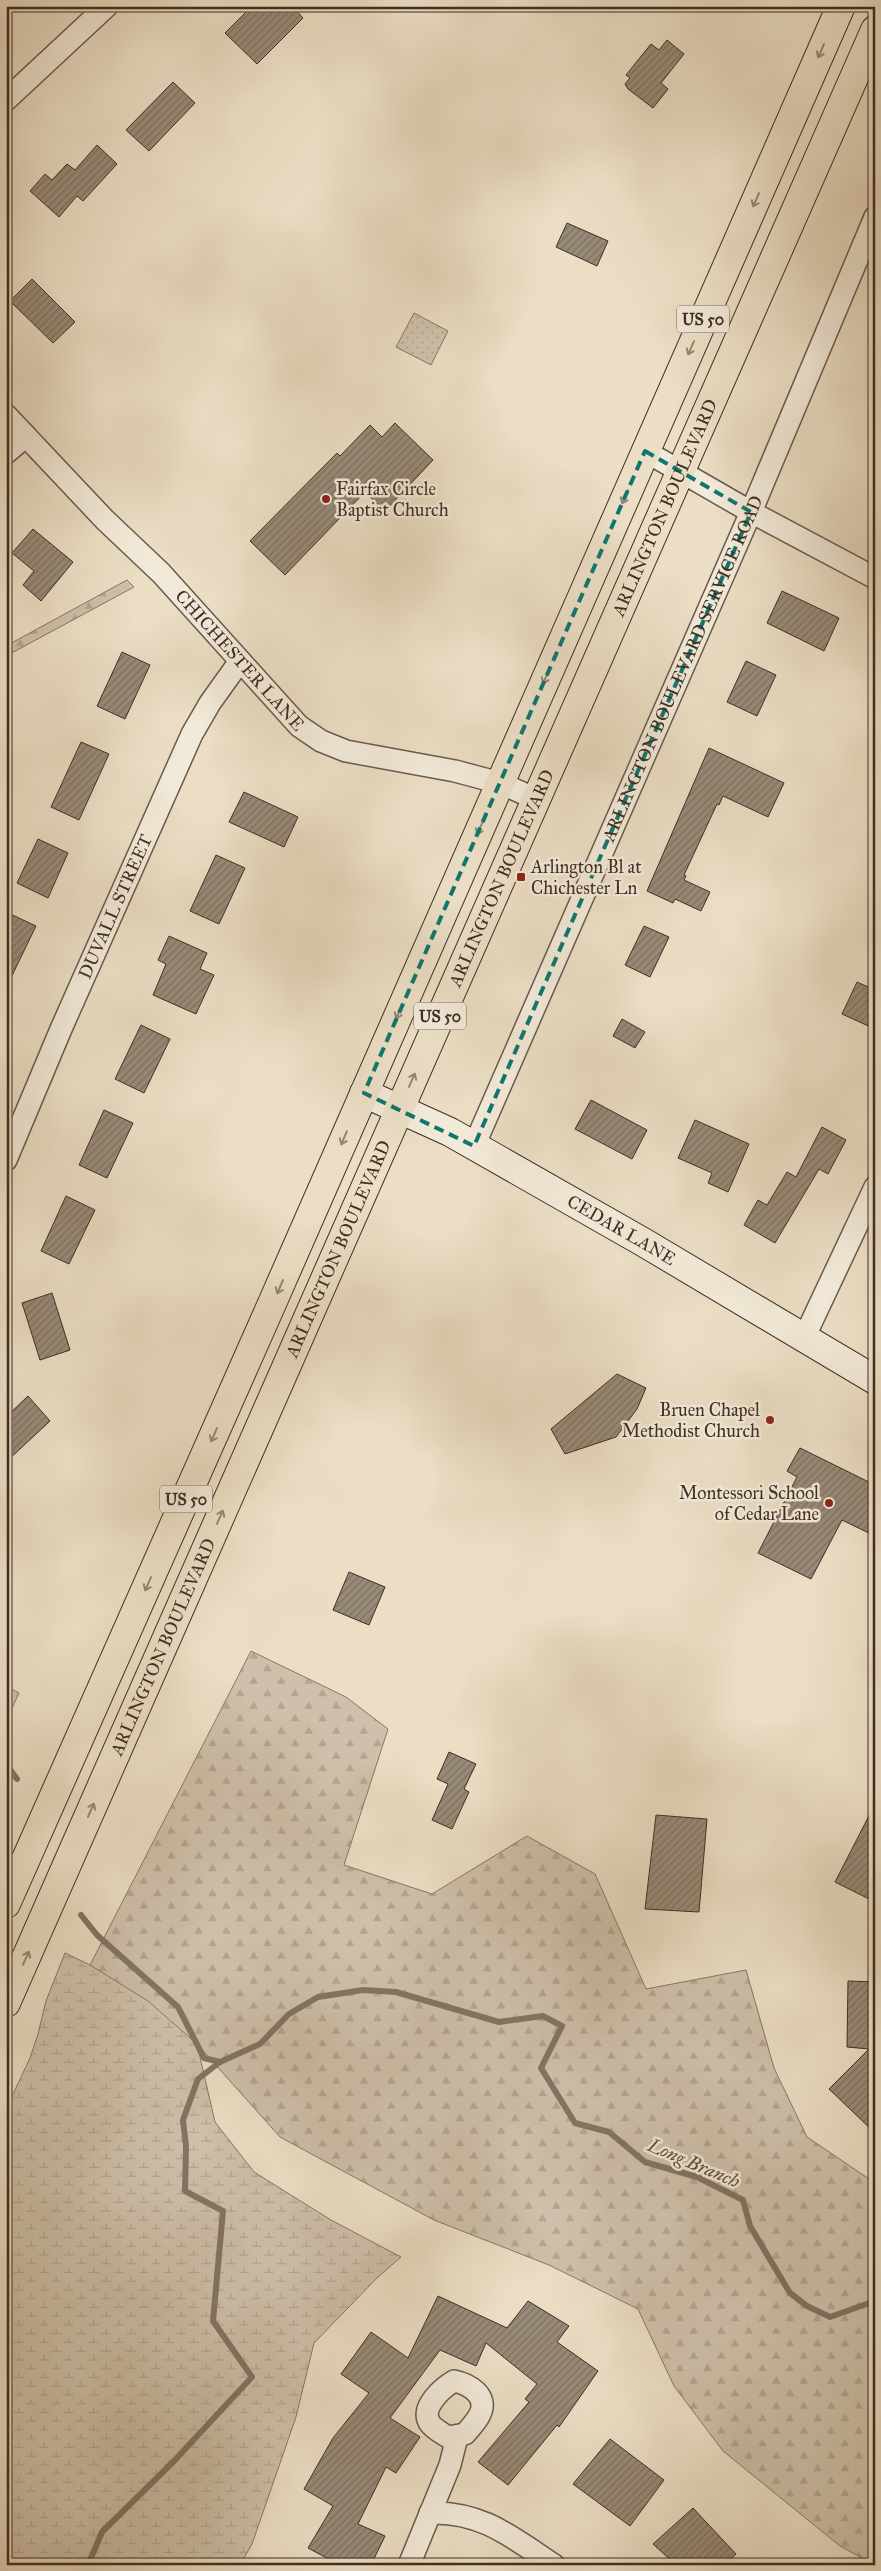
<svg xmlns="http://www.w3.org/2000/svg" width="881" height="2571" viewBox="0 0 881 2571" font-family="'IM FELL Great Primer',serif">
<defs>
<pattern id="green-dots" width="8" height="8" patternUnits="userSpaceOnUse" patternTransform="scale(1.25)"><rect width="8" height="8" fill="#cec0aa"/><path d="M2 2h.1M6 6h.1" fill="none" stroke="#b2a592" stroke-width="1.8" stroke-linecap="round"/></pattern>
<pattern id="forest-firs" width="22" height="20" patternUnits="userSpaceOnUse" patternTransform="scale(1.25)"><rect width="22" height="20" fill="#cec0aa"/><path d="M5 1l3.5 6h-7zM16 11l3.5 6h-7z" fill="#b2a592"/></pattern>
<pattern id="wetland-marsh" width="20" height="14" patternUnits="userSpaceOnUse" patternTransform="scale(1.25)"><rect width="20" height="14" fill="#cec0aa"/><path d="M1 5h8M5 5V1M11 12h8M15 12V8" fill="none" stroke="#b2a592"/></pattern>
<pattern id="building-hatch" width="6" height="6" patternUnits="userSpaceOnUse" patternTransform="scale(1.25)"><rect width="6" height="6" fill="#988a78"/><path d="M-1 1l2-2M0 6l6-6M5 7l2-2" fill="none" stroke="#7d7162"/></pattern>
</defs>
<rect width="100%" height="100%" fill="#ebdec5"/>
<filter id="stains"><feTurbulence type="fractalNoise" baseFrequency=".004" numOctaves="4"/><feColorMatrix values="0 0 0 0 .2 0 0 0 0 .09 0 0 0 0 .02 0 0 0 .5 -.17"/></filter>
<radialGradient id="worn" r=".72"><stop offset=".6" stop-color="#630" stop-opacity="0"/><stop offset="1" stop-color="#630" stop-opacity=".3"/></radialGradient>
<polygon fill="url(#green-dots)" stroke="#867767" points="414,313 448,331 431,365 396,347"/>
<g fill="url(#forest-firs)" stroke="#867767">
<polygon points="127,580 134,587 6,656 6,646"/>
<polygon points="251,1651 346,1697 388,1729 344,1865 432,1894 527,1836 595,1874 646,1989 746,1970 774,2068 807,2137 875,2183 875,2565 840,2546 723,2451 674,2386 638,2309 549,2265 434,2220 280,2137 197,2044 90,1965"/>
<polygon points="6,1686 19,1693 6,1721"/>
</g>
<polygon fill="url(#wetland-marsh)" stroke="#867767" points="65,1953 90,1965 148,2001 197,2044 215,2122 254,2172 331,2220 401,2257 377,2278 314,2343 296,2417 252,2544 240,2565 6,2565 6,2109 30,2058 38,2034 46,2001"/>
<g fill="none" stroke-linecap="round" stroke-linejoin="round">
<g stroke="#827464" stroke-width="6">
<polyline points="6,1764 17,1779"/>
<polyline points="81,1915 97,1935 178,2007 204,2058 220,2062"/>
<polyline points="88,2565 102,2532 174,2461 252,2377 213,2321 223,2211 185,2191 186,2146 183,2120 198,2079 220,2062 260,2044 289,2014 318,1997 363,1990 396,1992 499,2022 543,2016 562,2026 541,2068 575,2123 609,2132 645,2162 697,2177 743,2200 750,2226 790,2293 807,2306 830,2317 875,2301"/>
</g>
</g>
<g fill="url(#building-hatch)" stroke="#3e2e24">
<polygon points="252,6 292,6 303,18 257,64 225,33"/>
<polygon points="667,40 684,54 661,83 668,89 653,108 628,89 625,84 630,78 626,75 651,44 659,50"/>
<polygon points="173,82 195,103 149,151 126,130"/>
<polygon points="97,145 117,164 83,201 77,196 59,217 30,191 45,174 52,180 67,164 75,170"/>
<polygon points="567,223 608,241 597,266 556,247"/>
<polygon points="32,279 75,322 53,343 10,301"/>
<polygon points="395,423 433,460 385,511 365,492 285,575 250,541 337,453 340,456 370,425 382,437"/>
<polygon points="33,529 73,562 41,601 23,585 34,571 12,553"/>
<polygon points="782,591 839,618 824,651 767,623"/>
<polygon points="122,652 150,665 125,719 97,706"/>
<polygon points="746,661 776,675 757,716 727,702"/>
<polygon points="81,742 109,754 79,820 51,807"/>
<polygon points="709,748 784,783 768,817 723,796 719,805 717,804 684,875 686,876 684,880 710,892 701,911 675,899 673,903 647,891"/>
<polygon points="244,792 298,817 284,847 229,822"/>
<polygon points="38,839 68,853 48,898 17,883"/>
<polygon points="216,855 245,868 219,924 190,911"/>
<polygon points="6,912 36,926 6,988"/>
<polygon points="644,926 669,937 650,977 625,965"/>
<polygon points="169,936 207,953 200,969 214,975 196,1014 153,995 166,964 158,960"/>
<polygon points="857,982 875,990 875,1029 842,1014"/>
<polygon points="622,1019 645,1032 635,1048 613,1036"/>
<polygon points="141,1025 170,1039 144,1093 115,1079"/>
<polygon points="591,1100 647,1130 632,1159 575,1129"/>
<polygon points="104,1110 133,1123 107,1178 79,1165"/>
<polygon points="695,1120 749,1144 728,1192 708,1183 712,1173 678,1158"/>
<polygon points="822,1127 846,1140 828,1174 819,1169 775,1243 744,1225 758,1200 767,1205 787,1172 796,1177"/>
<polygon points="66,1196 95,1210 69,1264 41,1251"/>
<polygon points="52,1293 70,1350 40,1360 22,1303"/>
<polygon points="617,1374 646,1388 637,1409 616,1437 565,1454 551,1429"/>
<polygon points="28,1396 50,1421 6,1462 6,1417"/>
<polygon points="800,1448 875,1485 875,1536 842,1520 811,1579 758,1553 797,1477 787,1471"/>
<polygon points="349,1572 385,1587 369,1625 333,1610"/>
<polygon points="449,1752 476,1764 464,1789 469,1792 452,1829 432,1820 448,1784 437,1779"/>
<polygon points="875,1804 875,1902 835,1882"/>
<polygon points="656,1815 707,1819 699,1912 645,1909"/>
<polygon points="848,1981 875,1982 875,2133 829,2089 869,2049 847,2047"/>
<polygon points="438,2296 507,2328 528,2301 569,2326 557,2342 598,2371 559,2427 557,2425 508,2485 478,2462 529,2402 525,2399 537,2384 486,2343 476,2366 440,2350 390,2418 420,2437 396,2473 386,2467 358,2524 385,2536 371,2565 340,2565 308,2548 333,2506 304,2489 333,2438 369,2393 341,2374 371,2332 408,2358"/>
<polygon points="610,2439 664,2480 630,2526 573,2484"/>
<polygon points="693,2508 736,2554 725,2565 676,2565 653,2544"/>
</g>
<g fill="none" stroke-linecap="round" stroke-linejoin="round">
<g stroke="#695a4c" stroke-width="24">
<g id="minor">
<polyline points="6,100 107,6"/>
<path id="s1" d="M6,415L105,520L161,573L299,726L321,741L346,751L455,771L500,783L536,799"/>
<polyline points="645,451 751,512 875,578"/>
<polyline points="6,453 26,436"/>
<path id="s2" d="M474,1146L751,512L875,217"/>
<path id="s3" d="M6,1160L61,1029L192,734L210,703L240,661"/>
<polyline points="804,1338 875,1187"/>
<path d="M454,2381C469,2384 489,2396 480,2414C477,2421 470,2428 465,2434L448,2437C442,2433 433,2429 429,2422C421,2407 442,2388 454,2381Z"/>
<path d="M430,2513C482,2511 513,2538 554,2565"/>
<polyline points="409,2565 450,2465 457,2437"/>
</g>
</g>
<g stroke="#3e2e24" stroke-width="30">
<g id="secondary">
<path id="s4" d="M364,1093L450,1132L643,1242L875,1380"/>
</g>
</g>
<g stroke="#3e2e24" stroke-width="30">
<g id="primary">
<polyline points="6,1904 270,1308 841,6"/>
<path id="s5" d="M6,2003L875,30"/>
</g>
</g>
<use href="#minor" stroke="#f2ead9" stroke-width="21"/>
<use href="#secondary" stroke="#f2ead9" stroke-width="28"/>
<use href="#primary" stroke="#ebdec5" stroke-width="28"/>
</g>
<defs><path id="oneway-shaft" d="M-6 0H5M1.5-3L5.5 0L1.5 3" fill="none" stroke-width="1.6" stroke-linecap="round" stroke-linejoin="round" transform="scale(1.25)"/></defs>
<g stroke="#948674">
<use href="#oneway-shaft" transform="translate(821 51) rotate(114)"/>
<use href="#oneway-shaft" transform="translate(756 200) rotate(114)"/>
<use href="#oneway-shaft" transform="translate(691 348) rotate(114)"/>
<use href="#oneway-shaft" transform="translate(625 497) rotate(114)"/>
<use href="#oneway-shaft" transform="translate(546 677) rotate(114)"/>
<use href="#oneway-shaft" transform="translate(480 828) rotate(114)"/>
<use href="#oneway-shaft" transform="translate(399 1012) rotate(114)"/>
<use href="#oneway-shaft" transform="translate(412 1080) rotate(-66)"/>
<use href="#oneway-shaft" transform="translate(344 1138) rotate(113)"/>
<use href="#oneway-shaft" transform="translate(280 1287) rotate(113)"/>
<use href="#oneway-shaft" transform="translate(214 1435) rotate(114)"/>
<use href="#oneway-shaft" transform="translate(220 1517) rotate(-66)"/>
<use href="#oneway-shaft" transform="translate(148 1584) rotate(114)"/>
<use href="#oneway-shaft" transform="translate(91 1810) rotate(-66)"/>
<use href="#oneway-shaft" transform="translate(26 1958) rotate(-66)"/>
</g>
<path fill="none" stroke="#0f766e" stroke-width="4" stroke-dasharray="10 6" stroke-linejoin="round" d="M645,451L751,512L474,1146L364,1093Z"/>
<g fill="#8f2418" stroke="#f2ead9" stroke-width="2">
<circle cx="326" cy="499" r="5"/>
<rect x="516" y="872" width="10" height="10" rx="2.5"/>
<circle cx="770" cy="1420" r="5"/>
<circle cx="829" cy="1503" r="5"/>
</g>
<g text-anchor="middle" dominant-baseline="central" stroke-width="5" stroke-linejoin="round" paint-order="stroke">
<g fill="#f2ead9" stroke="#74665a" stroke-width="1">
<rect x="677" y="305.5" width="52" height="27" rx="4"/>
<rect x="414" y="1002.5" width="52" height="27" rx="4"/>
<rect x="160" y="1485.5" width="52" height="27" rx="4"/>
</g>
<g font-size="16" font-weight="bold" fill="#3e2e24">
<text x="703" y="319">US 50</text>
<text x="440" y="1016">US 50</text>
<text x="186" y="1499">US 50</text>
</g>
<g font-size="18" fill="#3e2e24" stroke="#f2ead9" text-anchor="start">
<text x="336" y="489">Fairfax Circle<tspan x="336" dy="21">Baptist Church</tspan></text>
<text x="531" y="867">Arlington Bl at<tspan x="531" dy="21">Chichester Ln</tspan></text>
<text x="760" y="1410" text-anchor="end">Bruen Chapel<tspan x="760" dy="21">Methodist Church</tspan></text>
<text x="819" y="1493" text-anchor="end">Montessori School<tspan x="819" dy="21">of Cedar Lane</tspan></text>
</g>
<g font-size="18" fill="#3e2e24" stroke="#f2ead9">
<text stroke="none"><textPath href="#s5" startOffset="1634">ARLINGTON BOULEVARD</textPath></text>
<text stroke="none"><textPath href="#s1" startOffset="339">CHICHESTER LANE</textPath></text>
<text stroke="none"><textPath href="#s2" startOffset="521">ARLINGTON BOULEVARD SERVICE ROAD</textPath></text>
<text stroke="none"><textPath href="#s5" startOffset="1229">ARLINGTON BOULEVARD</textPath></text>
<text stroke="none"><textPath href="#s3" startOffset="276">DUVALL STREET</textPath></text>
<text stroke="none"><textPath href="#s4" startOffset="292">CEDAR LANE</textPath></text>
<text stroke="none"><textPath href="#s5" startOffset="824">ARLINGTON BOULEVARD</textPath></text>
<text stroke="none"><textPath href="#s5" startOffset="389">ARLINGTON BOULEVARD</textPath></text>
</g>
<g font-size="19" font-style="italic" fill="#5a4b3e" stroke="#f2ead9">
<text transform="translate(694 2163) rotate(23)">Long Branch</text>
</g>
</g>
<rect width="881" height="2571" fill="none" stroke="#ebdec5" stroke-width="25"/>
<rect x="8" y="8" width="866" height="2556" fill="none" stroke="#3e2e24" stroke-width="2.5"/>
<rect x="12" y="12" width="856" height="2546" fill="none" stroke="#3e2e24"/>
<rect width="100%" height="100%" filter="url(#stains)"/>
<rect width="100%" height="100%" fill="url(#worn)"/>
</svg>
